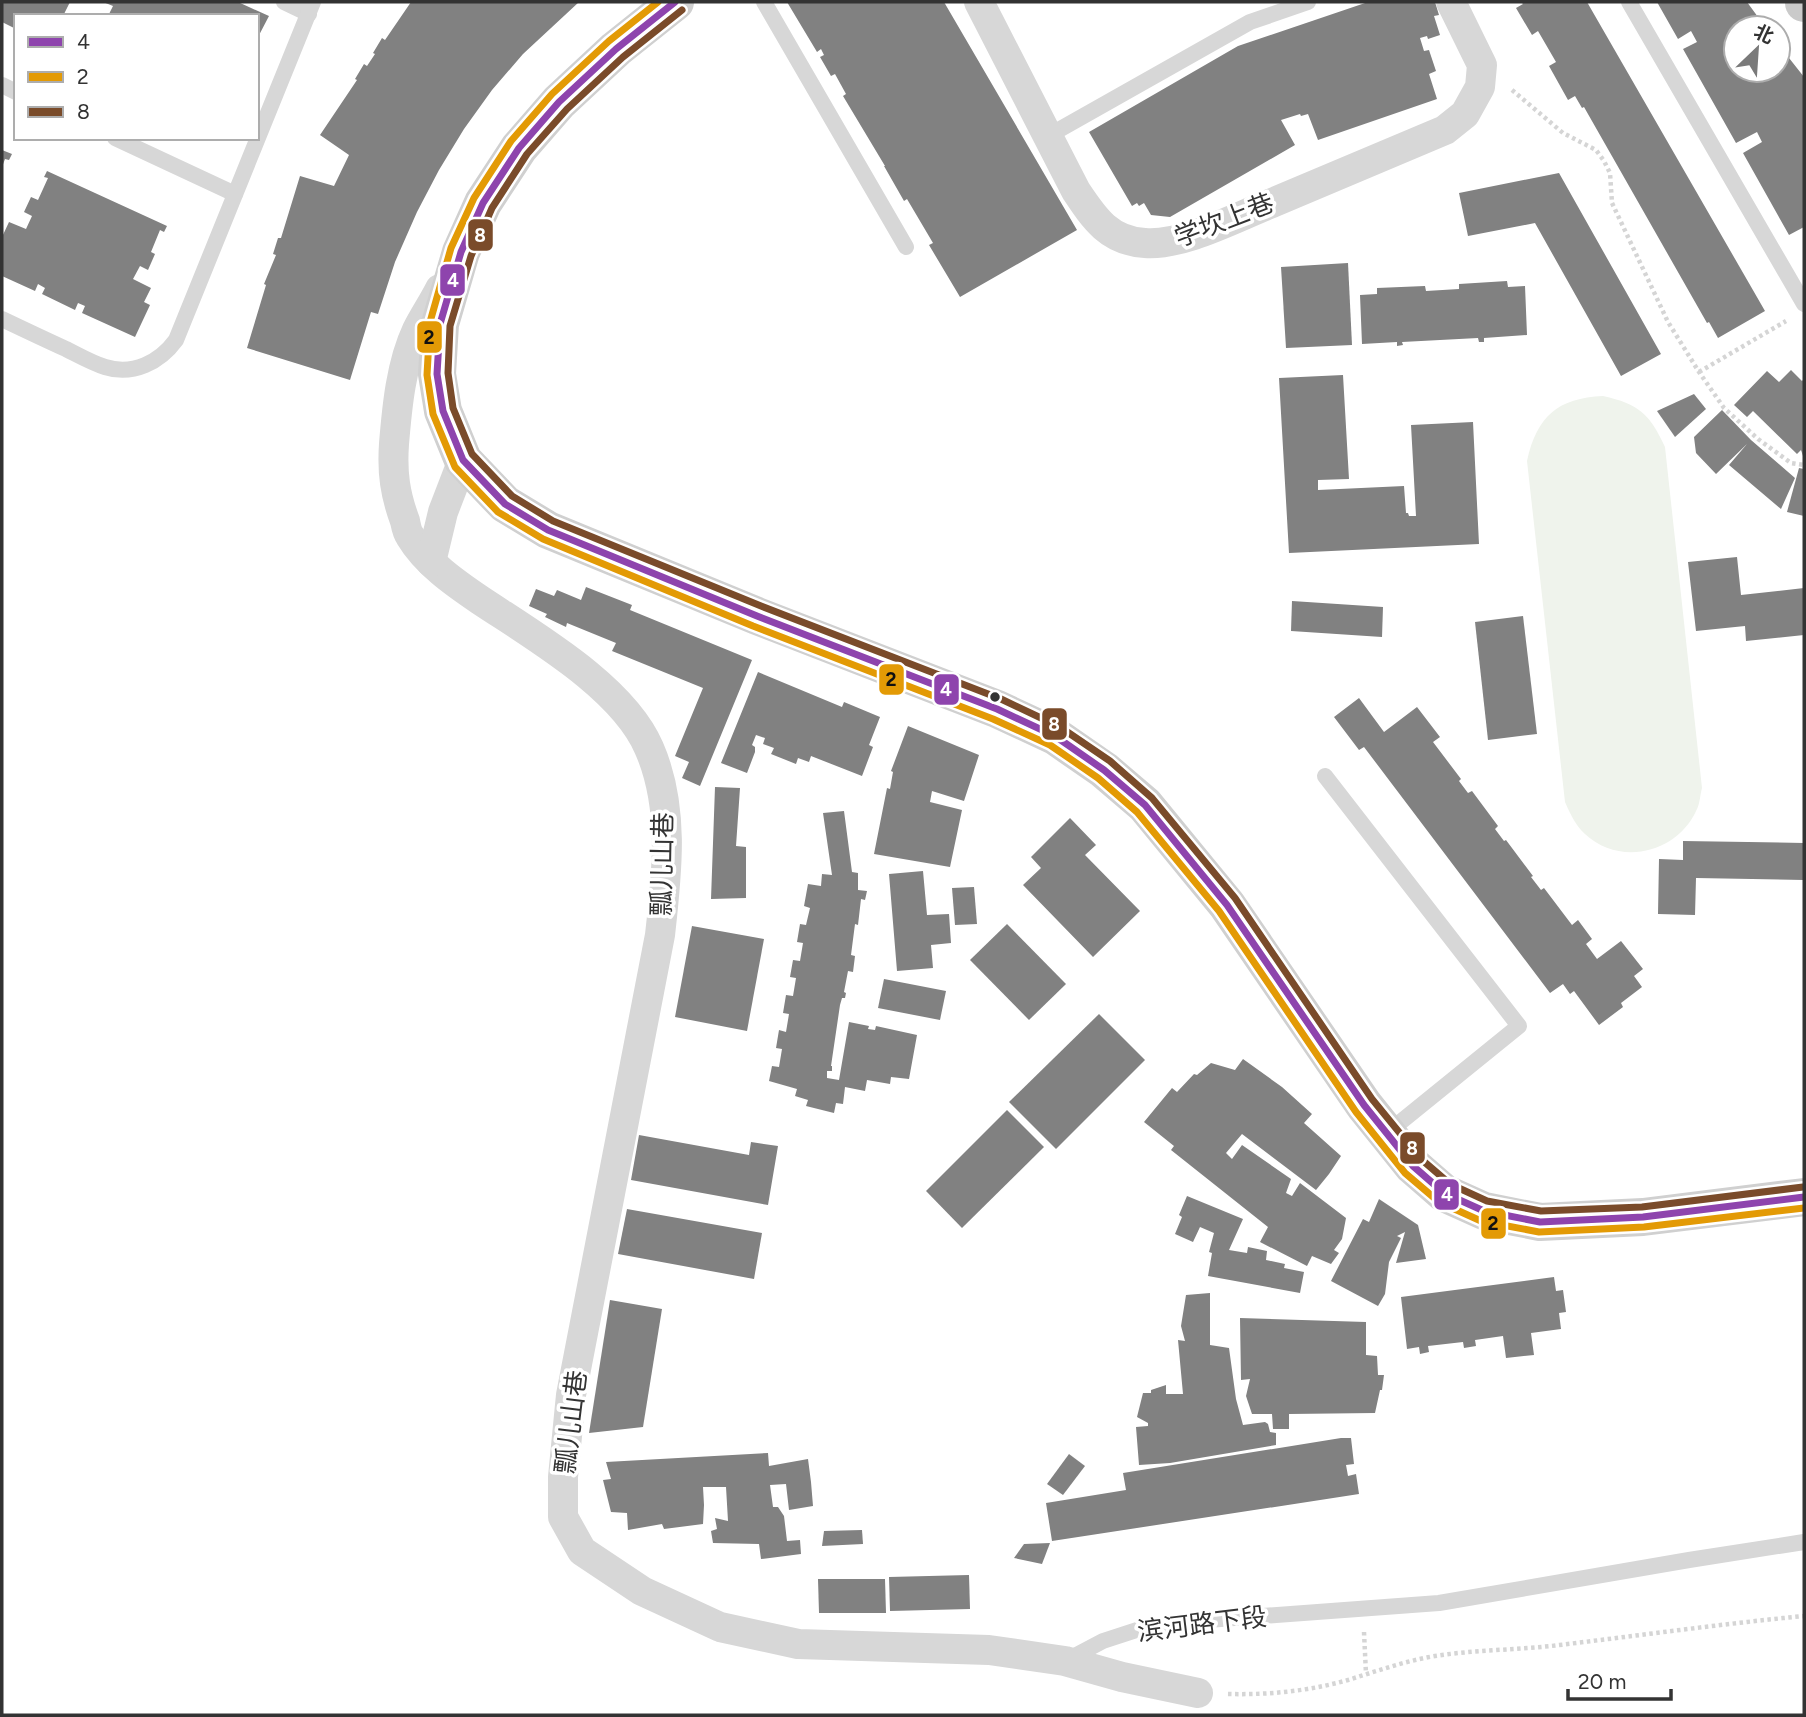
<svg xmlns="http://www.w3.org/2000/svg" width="1806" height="1717" viewBox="0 0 1806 1717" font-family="Figtree,'Noto Sans SC',sans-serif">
<rect width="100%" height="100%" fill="#fff"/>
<path fill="#eff3ec" d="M1603,396C1639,404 1650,414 1665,447L1702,788C1700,795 1700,803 1697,809C1678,853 1620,867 1585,834C1575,825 1570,813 1565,802L1527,461C1537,416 1558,398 1603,396Z"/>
<g fill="#818181">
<polygon points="2,2 70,2 63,16 55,14 55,16 16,16 16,29 2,22"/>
<polygon points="103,2 238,2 269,16 257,39 257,16 108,16 113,6"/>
<polygon points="411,2 579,2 523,54 492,90 464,129 439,170 417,212 395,262 378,314 371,312 350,380 247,348 266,285 264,284 276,255 273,254 278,238 281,238 300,176 334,186 349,155 320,135 357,80 355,79 364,64 367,66 375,54 373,53 382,38 385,40"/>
<polygon points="787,2 944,2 1077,230 960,297 929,245 933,243 907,199 904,201 884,166 885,166 843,96 846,94 835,74 831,76 820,57 824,55 821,49 817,52"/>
<polygon points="1368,2 1435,2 1439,15 1434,16 1440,35 1428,39 1427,36 1420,38 1424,51 1429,50 1436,71 1429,74 1437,99 1318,140 1308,114 1301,116 1300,114 1281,120 1295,145 1170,217 1151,215 1144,203 1139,206 1137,203 1132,206 1089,132 1238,46"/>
<polygon points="1521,2 1587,2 1765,311 1718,338 1709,322 1707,323 1584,107 1582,108 1575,96 1568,100 1549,66 1556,62 1538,31 1532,35 1516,8 1523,4"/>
<polygon points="1657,2 1747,2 1766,28 1736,28 1736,70 1778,70 1778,44 1804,77 1804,227 1789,235 1743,153 1762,142 1757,132 1736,143 1683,49 1697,42 1691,31 1678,39"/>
<polygon points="2,150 12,154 9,160 5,159 2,167"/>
<polygon points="47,171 167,226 164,232 160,230 151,252 155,254 148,270 140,266 133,279 151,288 144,302 150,305 135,337 82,313 85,306 78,303 75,310 42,294 45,288 38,284 35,291 2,276 2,237 9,222 26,229 32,216 24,212 31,197 38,200 48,178 44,177"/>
<polygon points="1559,173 1661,354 1621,376 1535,223 1468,236 1459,193"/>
<polygon points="1348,263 1352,345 1286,348 1281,267"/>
<polygon points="1507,281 1508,287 1525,286 1527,335 1484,338 1484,342 1479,342 1478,338 1402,342 1403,345 1397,346 1397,342 1362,344 1360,295 1377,294 1377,288 1425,286 1426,291 1459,289 1459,284"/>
<polygon points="1791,370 1802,381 1804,379 1804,459 1801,450 1797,454 1753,411 1747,417 1734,405 1767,371 1779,382"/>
<polygon points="1343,375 1349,479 1318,480 1318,490 1404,486 1406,513 1408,513 1409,516 1416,516 1411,425 1473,422 1479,544 1289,553 1279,378"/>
<polygon points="1694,394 1706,409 1675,437 1657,411"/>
<polygon points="1722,410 1751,440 1795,478 1781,509 1729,465 1747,444 1716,474 1696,453 1694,437"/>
<polygon points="1799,468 1804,469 1804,516 1787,512"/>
<polygon points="1737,557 1741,595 1804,588 1804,635 1746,641 1745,626 1696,631 1688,562"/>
<polygon points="586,587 632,605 630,610 752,660 700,786 682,778 689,762 675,756 703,688 612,651 616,643 567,623 566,627 545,617 547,614 529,606 536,589 554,596 557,590 581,600"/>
<polygon points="1292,601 1383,607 1382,637 1291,631"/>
<polygon points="1523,616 1537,734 1488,740 1475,622"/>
<polygon points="758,672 842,707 844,702 880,717 869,745 873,747 862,776 811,756 809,762 798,758 796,764 771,754 774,748 763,744 765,738 756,735 752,745 755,747 755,752 747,773 721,763"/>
<polygon points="1359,698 1384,732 1417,707 1440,737 1433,742 1461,779 1459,781 1468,793 1472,791 1498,826 1495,829 1504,841 1506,840 1533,876 1531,877 1541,890 1544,888 1572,925 1578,920 1592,939 1586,944 1597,959 1621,941 1643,969 1634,976 1642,987 1621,1003 1623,1007 1599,1025 1574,991 1570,994 1563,984 1550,993 1364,747 1359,750 1334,717"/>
<polygon points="908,726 979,755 964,801 932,791 930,802 962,810 950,867 874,854 887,788 890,789 893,772 891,771"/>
<polygon points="715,787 740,788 736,846 746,847 746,898 711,899"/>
<polygon points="844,811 852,872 858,873 858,890 867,891 865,900 861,899 858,925 855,924 851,955 855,956 853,972 848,971 844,992 846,993 845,998 842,998 840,1005 831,1066 832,1066 832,1071 827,1071 827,1078 839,1080 849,1022 869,1026 868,1029 875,1030 876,1026 917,1035 909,1079 891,1077 890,1084 867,1080 865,1091 845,1087 843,1104 836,1103 834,1113 806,1106 808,1100 795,1096 797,1089 769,1081 772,1066 779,1067 782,1049 776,1048 779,1030 786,1032 789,1014 783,1013 786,995 793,996 796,978 790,977 793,960 800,961 803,943 797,942 800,924 806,925 810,908 804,906 808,884 821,886 822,874 832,875 823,813"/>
<polygon points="1070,818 1096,845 1085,855 1140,911 1093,957 1023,885 1041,868 1031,857"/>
<polygon points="1683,841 1804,843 1804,880 1696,878 1695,915 1658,914 1659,859 1683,860"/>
<polygon points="923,871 927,915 949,914 951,943 931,945 933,968 897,971 889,874"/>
<polygon points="974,887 977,924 955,925 952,888"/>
<polygon points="1007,924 1066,984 1029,1020 970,960"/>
<polygon points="692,926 764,939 747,1031 675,1017"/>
<polygon points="884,979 946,991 940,1020 878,1008"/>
<polygon points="1099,1014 1145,1060 1056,1149 1009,1102"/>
<polygon points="1243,1059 1282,1087 1312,1114 1304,1123 1341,1156 1329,1174 1316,1190 1242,1134 1226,1153 1232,1159 1242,1145 1291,1179 1286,1193 1292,1196 1300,1183 1346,1218 1342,1239 1334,1250 1339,1253 1331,1264 1312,1256 1307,1266 1260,1242 1268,1227 1171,1150 1174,1146 1144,1122 1172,1088 1177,1092 1194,1074 1197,1075 1211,1063 1235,1070"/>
<polygon points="1007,1110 1044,1147 962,1228 926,1191"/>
<polygon points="639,1135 749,1155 751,1142 778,1146 768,1205 631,1180"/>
<polygon points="1187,1196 1243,1219 1229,1250 1247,1253 1248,1247 1267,1251 1266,1260 1285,1264 1284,1268 1304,1272 1300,1293 1208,1276 1212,1253 1209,1252 1214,1233 1200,1227 1193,1242 1175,1234 1182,1217 1179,1215"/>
<polygon points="1379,1199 1418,1225 1426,1259 1396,1263 1405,1232 1397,1236 1401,1238 1389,1262 1385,1294 1378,1306 1331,1281 1363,1219 1369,1222"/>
<polygon points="627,1209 762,1233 754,1279 618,1254"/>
<polygon points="1554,1277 1556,1291 1563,1290 1566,1312 1559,1313 1561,1329 1531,1333 1534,1355 1506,1358 1503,1336 1475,1340 1476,1346 1464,1348 1463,1342 1428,1346 1429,1352 1420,1354 1419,1347 1407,1349 1401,1297"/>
<polygon points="1210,1293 1210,1345 1229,1348 1236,1399 1243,1425 1265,1422 1268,1424 1270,1432 1276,1433 1276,1445 1170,1463 1139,1465 1136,1427 1148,1426 1148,1423 1137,1417 1143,1393 1151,1393 1151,1390 1166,1385 1166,1394 1183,1394 1178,1340 1185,1341 1181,1326 1186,1295"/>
<polygon points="610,1300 662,1309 643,1427 589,1433"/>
<polygon points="1240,1318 1366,1322 1366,1355 1377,1356 1378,1375 1384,1375 1382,1390 1380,1390 1375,1413 1289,1414 1289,1429 1273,1429 1272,1414 1252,1414 1246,1396 1250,1379 1241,1380"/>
<polygon points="1341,1438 1351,1438 1354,1464 1346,1465 1348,1476 1356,1474 1359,1494 1052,1541 1046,1503 1126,1490 1123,1473"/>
<polygon points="768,1453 769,1466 808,1459 811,1482 813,1506 789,1510 786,1484 770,1485 773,1507 778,1507 784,1516 787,1541 800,1540 801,1554 761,1559 759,1544 713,1543 711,1531 717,1529 715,1518 728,1521 726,1487 703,1487 704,1505 703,1524 664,1529 662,1524 628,1530 627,1513 611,1512 603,1480 611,1479 606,1462"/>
<polygon points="1069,1454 1085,1466 1063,1495 1047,1484"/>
<polygon points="862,1530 863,1544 822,1546 824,1531"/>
<polygon points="1050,1543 1042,1564 1014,1558 1024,1544"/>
<polygon points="969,1575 970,1609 890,1611 889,1577"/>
<polygon points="818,1579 885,1579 886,1613 819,1613"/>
</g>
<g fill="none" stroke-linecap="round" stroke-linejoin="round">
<g stroke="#d5d5d5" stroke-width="4.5" stroke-dasharray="3.5 3.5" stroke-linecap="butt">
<polyline points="1512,90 1563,133 1596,150 1604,161 1610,173 1612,203 1668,322 1699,372 1724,408 1758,439 1791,463 1804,465"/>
<polyline points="1699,372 1786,321"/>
<polyline points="1364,1632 1366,1674"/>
<path d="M1228,1694C1269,1695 1309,1691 1348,1680C1377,1671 1405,1661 1435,1656C1474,1650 1513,1650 1551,1646C1636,1636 1720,1624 1804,1616"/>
</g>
<g stroke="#d7d7d7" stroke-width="16">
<polyline points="284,2 309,14"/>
<polyline points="764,2 906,247"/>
<polyline points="1629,2 1804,304"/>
<polyline points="2,85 16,92"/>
<polyline points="1048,136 1250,22 1308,2"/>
<polyline points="115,138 235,194"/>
<path d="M2,319C23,329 44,339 66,349C78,355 92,363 105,367C133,376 160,362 176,340L313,2"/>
<polyline points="1325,776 1519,1026 1387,1133"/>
<polyline points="1067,1660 1103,1641 1149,1626 1194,1621 1439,1603 1689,1560 1804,1542"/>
</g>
<g stroke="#d7d7d7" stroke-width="30">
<path d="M979,2L1076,191C1094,218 1109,241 1145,243C1183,246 1236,217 1272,203C1329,179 1387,155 1445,130L1465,114L1480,87L1482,65L1451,2"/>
<path d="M440,289C433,303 424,316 417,330C401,364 397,407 394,444C392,473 395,494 405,521C406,526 407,532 410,536C426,563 455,583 480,600C534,636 623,687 649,748C675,807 667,873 660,935L571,1395L563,1477V1517L582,1551L642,1591L720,1627L798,1644L989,1650L1065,1661L1122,1677L1198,1693"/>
<polyline points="431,562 443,512 463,460"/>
</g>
<polyline stroke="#d0d0d0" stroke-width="38" points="675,2 616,49 559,102 519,148 483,203 461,252 440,324 437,374 443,411 463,460 505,504 548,530 757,616 997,709 1055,736 1104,770 1145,805 1227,905 1364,1105 1413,1166 1444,1193 1484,1211 1540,1222 1643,1217 1804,1197"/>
<polyline stroke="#cacaca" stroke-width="38" points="1804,2 1804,3"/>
<g stroke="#fff" stroke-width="12">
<polyline id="bus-1" points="675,2 616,49 559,102 519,148 483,203 461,252 440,324 437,374 443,411 463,460 505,504 548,530 757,616 997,709 1055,736 1104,770 1145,805 1227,905 1364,1105 1413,1166 1444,1193 1484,1211 1540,1222 1643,1217 1804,1197"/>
</g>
<g stroke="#fff" stroke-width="12">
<polyline id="bus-2" points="658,2 609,41 552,94 511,141 474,198 451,248 430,322 427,375 433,414 455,467 498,512 543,539 753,626 993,719 1050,745 1098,778 1137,812 1219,911 1356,1112 1405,1173 1439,1202 1481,1221 1539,1232 1644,1227 1804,1208"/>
</g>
<g stroke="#fff" stroke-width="12">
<polyline id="bus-3" points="682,10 623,57 567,109 527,154 492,208 471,256 450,326 448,373 453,408 472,454 512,496 553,521 761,606 1001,699 1060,727 1110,761 1152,798 1235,898 1372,1099 1421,1159 1450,1184 1487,1201 1541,1211 1642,1207 1803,1187"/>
</g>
<use href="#bus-1" stroke="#8e44ad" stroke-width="7"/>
<use href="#bus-2" stroke="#e39a05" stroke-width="7"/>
<use href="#bus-3" stroke="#7a4b2a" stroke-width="7"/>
</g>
<circle fill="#333" stroke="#fff" stroke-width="2.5" cx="995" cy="697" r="6"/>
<g text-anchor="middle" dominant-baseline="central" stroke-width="7" stroke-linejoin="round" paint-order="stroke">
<g font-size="26" fill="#333" stroke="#fff">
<text transform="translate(1224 220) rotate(-21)">学坎上巷</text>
<text transform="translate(662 864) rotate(-89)">瓢儿山巷</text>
<text transform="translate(571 1422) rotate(-83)">瓢儿山巷</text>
<text transform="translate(1202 1624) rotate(-7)">滨河路下段</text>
</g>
</g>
<g stroke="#fff" stroke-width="2.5">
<rect x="467" y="218" width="27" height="34" rx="7" fill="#7a4b2a"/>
<rect x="439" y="263" width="27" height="34" rx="7" fill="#8e44ad"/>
<rect x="416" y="320" width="27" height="34" rx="7" fill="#e39a05"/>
<rect x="878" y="663" width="27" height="33" rx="7" fill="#e39a05"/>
<rect x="933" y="673" width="27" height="33" rx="7" fill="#8e44ad"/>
<rect x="1041" y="707" width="27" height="34" rx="7" fill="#7a4b2a"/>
<rect x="1399" y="1131" width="27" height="34" rx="7" fill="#7a4b2a"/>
<rect x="1433" y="1178" width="27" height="33" rx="7" fill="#8e44ad"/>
<rect x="1480" y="1207" width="27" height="33" rx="7" fill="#e39a05"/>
</g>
<g font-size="19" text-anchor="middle" font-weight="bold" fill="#fff">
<text x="480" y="242">8</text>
<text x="453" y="287">4</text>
<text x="946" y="696">4</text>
<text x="1054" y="731">8</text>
<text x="1412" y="1155">8</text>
<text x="1447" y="1201">4</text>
</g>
<g font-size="19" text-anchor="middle" font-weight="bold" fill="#111">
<text x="429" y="344">2</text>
<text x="891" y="686">2</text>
<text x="1493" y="1230">2</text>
</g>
<rect width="1806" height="1717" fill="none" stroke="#333333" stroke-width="7"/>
<rect x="14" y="14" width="245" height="126" fill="#ffffff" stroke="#adadad" stroke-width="2"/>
<rect x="28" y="37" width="35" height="10" fill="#8e44ad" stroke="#adadad" stroke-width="2"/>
<text x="77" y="49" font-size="21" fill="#333333">4</text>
<rect x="28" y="72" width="35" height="10" fill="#e39a05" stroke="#adadad" stroke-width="2"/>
<text x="77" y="84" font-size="21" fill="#333333">2</text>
<rect x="28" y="107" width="35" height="10" fill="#7a4b2a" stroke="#adadad" stroke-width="2"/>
<text x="77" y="119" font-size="21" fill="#333333">8</text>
<g transform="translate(1757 49) rotate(25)"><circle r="33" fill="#ffffff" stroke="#adadad" stroke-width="2"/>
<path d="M0-5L12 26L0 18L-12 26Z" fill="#7a7a7a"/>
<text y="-10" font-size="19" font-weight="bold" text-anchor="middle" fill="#333333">北</text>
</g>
<path d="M1568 1689v10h103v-10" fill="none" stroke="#333333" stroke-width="3.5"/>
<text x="1578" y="1689" font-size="21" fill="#333333" stroke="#ffffff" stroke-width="5" paint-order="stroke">20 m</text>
</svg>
